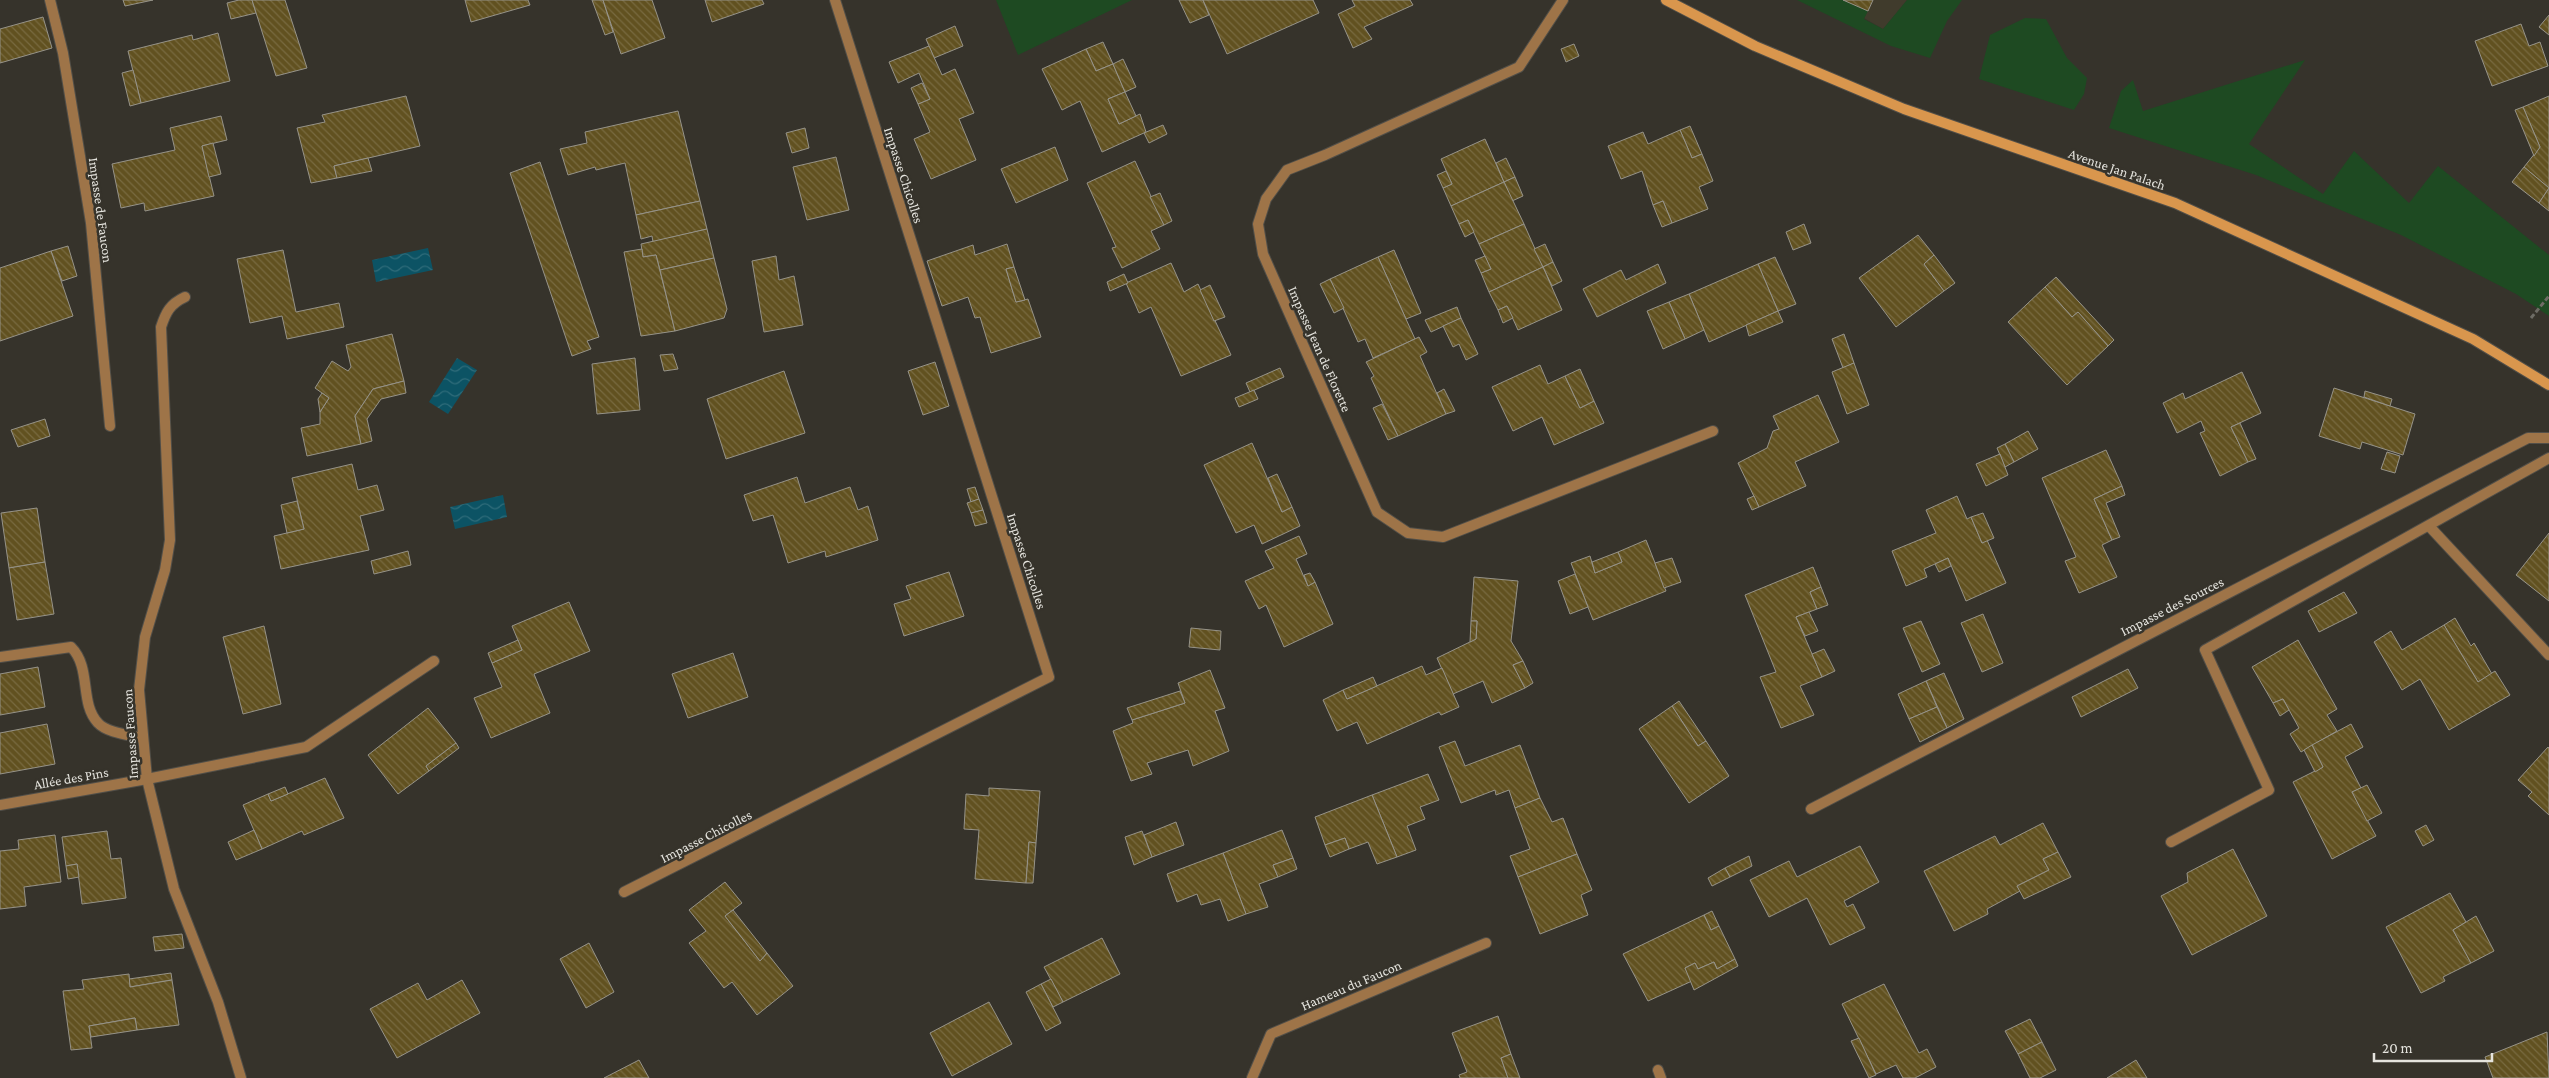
<svg xmlns="http://www.w3.org/2000/svg" width="2549" height="1078" viewBox="0 0 2549 1078" font-family="'Crimson Pro',serif">
<defs>
<pattern id="water-waves" width="16" height="10" patternUnits="userSpaceOnUse" patternTransform="scale(1.25)"><rect width="16" height="10" fill="#0c5364"/><path d="M0 5q4-4 8 0t8 0" fill="none" stroke="#2f6c7a"/></pattern>
<pattern id="building-back-hatch" width="6" height="6" patternUnits="userSpaceOnUse" patternTransform="scale(1.25)"><rect width="6" height="6" fill="#615120"/><path d="M-1 5l2 2M0 0l6 6M5-1l2 2" fill="none" stroke="#786a40"/></pattern>
</defs>
<rect width="100%" height="100%" fill="#36332b"/>
<polygon fill="#403b2c" points="1843,0 1907,0 1883,29 1864,18 1867,11"/>
<g fill="#1e4a22">
<polygon points="996,0 1132,0 1018,55"/>
<polygon points="1797,0 1843,0 1868,11 1864,19 1883,29 1907,0 1962,0 1947,21 1930,58 1891,46"/>
<polygon points="2025,18 2046,19 2067,58 2087,78 2084,94 2074,110 1979,79 1990,35"/>
<polygon points="2305,60 2249,144 2323,194 2354,151 2409,203 2438,166 2549,255 2549,316 2516,294 2401,235 2256,175 2109,128 2121,91 2133,80 2143,111"/>
</g>
<g fill="url(#water-waves)">
<polygon points="428,248 433,270 376,282 372,260"/>
<polygon points="457,358 477,370 448,414 429,402"/>
<polygon points="503,495 507,517 455,529 450,507"/>
</g>
<g fill="url(#building-back-hatch)" stroke="#969389">
<polygon points="123,0 153,0 125,6"/>
<polygon points="239,0 252,0 256,13 231,19 227,3"/>
<polygon points="252,0 285,0 307,68 276,76"/>
<polygon points="465,0 528,0 530,5 471,22"/>
<polygon points="592,0 603,0 613,32 605,35"/>
<polygon points="603,0 652,0 665,38 621,54"/>
<polygon points="705,0 762,0 764,4 712,22"/>
<polygon points="1179,0 1203,0 1209,15 1190,23"/>
<polygon points="1203,0 1313,0 1319,13 1227,54"/>
<polygon points="1352,0 1410,0 1413,5 1364,27 1372,39 1353,48 1338,14 1355,6"/>
<polygon points="1843,0 1873,0 1868,11"/>
<polygon points="2549,15 2549,35 2539,27"/>
<polygon points="43,17 52,48 0,63 0,29"/>
<polygon points="2521,24 2529,46 2540,42 2548,66 2492,86 2475,41"/>
<polygon points="955,26 963,46 934,58 926,39"/>
<polygon points="218,33 230,81 141,103 128,51 192,35 193,40"/>
<polygon points="1103,42 1113,64 1096,71 1086,49"/>
<polygon points="1574,44 1579,56 1566,62 1561,49"/>
<polygon points="929,46 942,75 955,69 974,113 959,119 976,160 931,179 914,139 930,132 918,104 930,99 919,73 898,83 889,62"/>
<polygon points="1086,49 1096,71 1113,64 1125,92 1108,99 1119,124 1140,114 1146,132 1102,152 1080,101 1062,110 1042,69"/>
<polygon points="1123,59 1136,87 1125,92 1113,64"/>
<polygon points="133,70 141,103 130,106 122,73"/>
<polygon points="922,83 930,99 918,104 911,88"/>
<polygon points="1125,92 1136,116 1119,124 1108,99"/>
<polygon points="406,96 420,146 334,166 337,178 311,183 297,128 325,122 322,115"/>
<polygon points="2549,96 2549,188 2524,167 2540,147 2523,107"/>
<polygon points="2523,107 2540,147 2534,156 2515,110"/>
<polygon points="678,111 700,201 636,215 625,163 596,170 595,167 568,175 560,149 587,143 585,132"/>
<polygon points="221,116 227,140 202,146 214,196 145,211 144,203 121,208 112,164 175,150 170,128"/>
<polygon points="1163,125 1167,134 1149,143 1144,133"/>
<polygon points="1690,126 1702,154 1692,158 1680,130"/>
<polygon points="805,128 809,148 792,153 786,133"/>
<polygon points="1680,130 1692,158 1702,154 1713,181 1699,187 1708,209 1672,223 1663,201 1653,205 1642,171 1621,179 1608,146 1643,132 1648,144"/>
<polygon points="1485,139 1504,182 1451,206 1443,188 1452,184 1441,159"/>
<polygon points="213,143 221,174 209,177 202,146"/>
<polygon points="1055,147 1068,180 1016,203 1001,169"/>
<polygon points="836,157 849,210 807,220 793,167"/>
<polygon points="368,158 372,171 337,178 334,166"/>
<polygon points="1506,158 1515,177 1504,182 1496,163"/>
<polygon points="1135,161 1164,225 1151,231 1160,249 1122,268 1112,248 1116,247 1087,183"/>
<polygon points="540,162 599,337 587,341 591,349 572,356 510,173"/>
<polygon points="2524,167 2549,188 2539,203 2512,182"/>
<polygon points="1446,171 1452,184 1443,188 1437,175"/>
<polygon points="1515,177 1523,196 1512,201 1504,182"/>
<polygon points="1504,182 1524,224 1479,244 1468,220 1459,224 1451,206"/>
<polygon points="2549,188 2549,211 2539,203"/>
<polygon points="1160,193 1172,221 1164,225 1150,197"/>
<polygon points="700,201 707,229 653,242 652,236 641,239 636,215"/>
<polygon points="1663,201 1672,223 1662,227 1653,205"/>
<polygon points="1468,220 1474,232 1465,237 1459,224"/>
<polygon points="1524,224 1543,267 1489,292 1481,273 1491,269 1479,244"/>
<polygon points="1804,224 1811,243 1793,250 1786,232"/>
<polygon points="707,229 714,258 660,270 656,255 643,257 641,244"/>
<polygon points="1918,235 1934,255 1924,264 1944,291 1896,327 1859,278"/>
<polygon points="1007,244 1014,267 1006,269 1016,302 1028,299 1041,337 991,353 980,317 975,318 968,297 942,306 927,261 973,245 975,255"/>
<polygon points="1545,244 1553,262 1543,267 1534,249"/>
<polygon points="68,246 77,276 62,281 51,251"/>
<polygon points="642,249 643,257 656,255 675,331 641,336 624,252"/>
<polygon points="283,250 296,312 339,303 344,327 287,339 282,316 250,323 237,259"/>
<polygon points="1394,250 1421,313 1406,319 1378,257"/>
<polygon points="51,251 73,316 0,341 0,268"/>
<polygon points="1934,255 1955,283 1944,291 1924,264"/>
<polygon points="776,256 779,280 794,276 803,325 764,332 752,261"/>
<polygon points="1485,256 1491,269 1481,273 1475,260"/>
<polygon points="1378,257 1415,339 1373,358 1365,339 1358,342 1330,279"/>
<polygon points="1775,257 1796,304 1778,311 1758,264"/>
<polygon points="714,258 727,309 724,318 675,331 660,270"/>
<polygon points="1553,262 1562,281 1552,286 1543,267"/>
<polygon points="1171,263 1184,292 1198,284 1231,355 1181,376 1151,307 1139,313 1126,283"/>
<polygon points="1658,264 1666,283 1597,317 1583,289 1621,270 1626,280"/>
<polygon points="1758,264 1778,311 1709,342 1689,294"/>
<polygon points="1014,267 1025,300 1016,302 1006,269"/>
<polygon points="1543,267 1562,310 1518,330 1507,306 1498,310 1489,292"/>
<polygon points="1124,274 1128,283 1110,291 1107,282"/>
<polygon points="2056,277 2114,340 2108,346 2078,312 2072,317 2045,287"/>
<polygon points="1330,279 1344,308 1334,313 1320,284"/>
<polygon points="1210,285 1225,317 1214,321 1200,290"/>
<polygon points="2045,287 2072,317 2078,312 2108,346 2067,385 2008,322"/>
<polygon points="1689,294 1704,330 1685,339 1669,302"/>
<polygon points="1669,302 1685,339 1663,349 1647,311"/>
<polygon points="1507,306 1513,318 1503,323 1498,310"/>
<polygon points="1457,307 1461,318 1431,332 1425,320"/>
<polygon points="1778,311 1783,322 1749,336 1746,325"/>
<polygon points="1461,318 1478,354 1466,360 1459,344 1453,347 1443,326"/>
<polygon points="392,334 404,381 373,389 355,416 361,444 307,456 301,428 320,424 320,412 329,398 315,388 332,361 348,371 351,367 346,345"/>
<polygon points="1844,334 1854,363 1843,368 1832,339"/>
<polygon points="1419,337 1427,352 1420,356 1446,414 1398,436 1371,378 1374,376 1366,362"/>
<polygon points="673,354 678,369 664,371 660,355"/>
<polygon points="635,358 640,410 597,414 592,364"/>
<polygon points="935,362 949,406 923,415 908,371"/>
<polygon points="1854,363 1869,405 1847,414 1832,372"/>
<polygon points="1540,365 1548,384 1565,376 1580,408 1594,401 1604,423 1554,445 1542,417 1513,431 1492,387"/>
<polygon points="1280,368 1284,377 1250,392 1246,383"/>
<polygon points="1580,369 1594,401 1580,408 1565,376"/>
<polygon points="784,371 805,433 726,459 707,399"/>
<polygon points="2242,372 2261,413 2231,427 2248,462 2220,476 2200,433 2205,431 2201,421 2177,433 2163,403 2183,393 2185,399"/>
<polygon points="404,381 406,393 381,399 367,419 372,441 361,444 355,416 373,389"/>
<polygon points="2334,388 2415,414 2403,455 2362,442 2360,449 2319,436"/>
<polygon points="1444,389 1455,411 1446,414 1437,393"/>
<polygon points="1254,390 1258,399 1239,407 1235,398"/>
<polygon points="2365,391 2392,399 2390,406 2364,397"/>
<polygon points="322,393 329,398 320,412 318,399"/>
<polygon points="1818,395 1839,442 1795,462 1806,486 1759,507 1738,463 1767,448 1773,431 1779,429 1773,416"/>
<polygon points="1382,404 1398,436 1388,440 1373,408"/>
<polygon points="45,419 50,436 18,447 11,430"/>
<polygon points="2240,423 2256,459 2248,462 2231,427"/>
<polygon points="2028,431 2038,449 2014,462 2005,444"/>
<polygon points="1252,443 1282,512 1292,507 1300,526 1262,544 1254,525 1236,533 1204,465"/>
<polygon points="2005,444 2014,462 2005,467 1997,448"/>
<polygon points="2106,450 2122,486 2094,499 2112,540 2102,545 2117,577 2079,593 2065,561 2076,557 2042,478"/>
<polygon points="2387,452 2400,456 2395,473 2381,469"/>
<polygon points="2000,454 2008,475 1986,486 1976,464"/>
<polygon points="352,464 358,490 377,485 384,510 360,516 369,550 281,569 274,536 304,529 292,478"/>
<polygon points="1277,474 1292,507 1282,512 1268,478"/>
<polygon points="797,477 805,503 850,487 858,510 868,506 878,540 826,557 825,551 788,563 773,515 753,521 744,495"/>
<polygon points="2122,486 2125,495 2106,503 2120,537 2112,540 2094,499"/>
<polygon points="975,487 979,499 971,502 967,489"/>
<polygon points="1754,496 1759,507 1752,510 1747,499"/>
<polygon points="1957,496 1967,519 1971,517 1982,543 1987,540 2006,583 1966,601 1948,558 1924,569 1927,577 1906,586 1892,551 1936,533 1926,510"/>
<polygon points="979,499 983,510 971,513 967,503"/>
<polygon points="297,501 304,529 287,533 281,505"/>
<polygon points="37,508 45,562 9,568 1,513"/>
<polygon points="983,510 987,523 975,526 971,513"/>
<polygon points="1983,513 1994,538 1982,543 1971,517"/>
<polygon points="2549,533 2549,601 2516,575"/>
<polygon points="1299,536 1307,554 1296,559 1308,586 1315,582 1333,624 1284,647 1266,605 1259,609 1245,581 1274,568 1265,551"/>
<polygon points="1646,540 1666,591 1593,620 1571,563 1590,556 1595,573 1622,562 1618,552"/>
<polygon points="408,551 411,565 374,574 371,561"/>
<polygon points="1618,552 1622,562 1595,573 1592,562"/>
<polygon points="1672,558 1681,582 1664,588 1655,563"/>
<polygon points="1948,558 1951,566 1939,572 1935,564"/>
<polygon points="45,562 54,614 17,620 9,568"/>
<polygon points="1813,567 1821,587 1810,592 1817,609 1796,617 1822,677 1800,686 1814,715 1781,728 1760,677 1776,672 1745,595"/>
<polygon points="949,572 964,616 904,636 894,604 911,599 906,586"/>
<polygon points="1310,573 1315,582 1308,586 1304,575"/>
<polygon points="1575,574 1588,607 1570,614 1558,581"/>
<polygon points="1474,577 1518,581 1511,641 1523,661 1513,665 1525,688 1492,703 1483,681 1453,694 1437,658 1476,639 1477,621 1471,621"/>
<polygon points="1821,587 1828,605 1817,609 1810,592"/>
<polygon points="2344,592 2357,613 2319,632 2308,611"/>
<polygon points="569,602 590,651 534,674 550,713 491,738 474,698 502,687 492,663 522,650 512,626"/>
<polygon points="1809,612 1818,631 1805,636 1796,617"/>
<polygon points="1983,614 2003,663 1982,672 1961,623"/>
<polygon points="2455,618 2471,646 2474,643 2492,674 2478,682 2444,625"/>
<polygon points="1471,621 1477,621 1476,639 1470,642"/>
<polygon points="1921,621 1940,664 1922,672 1903,628"/>
<polygon points="2444,625 2478,682 2495,671 2510,695 2449,730 2420,679 2402,690 2374,642 2391,631 2402,650"/>
<polygon points="264,626 281,704 243,714 223,637"/>
<polygon points="1191,628 1221,631 1220,650 1189,647"/>
<polygon points="518,640 522,650 492,663 488,653"/>
<polygon points="2298,640 2337,709 2327,715 2337,731 2301,752 2290,734 2299,728 2283,699 2273,703 2252,667"/>
<polygon points="1824,649 1835,671 1822,677 1812,654"/>
<polygon points="733,653 748,697 688,718 672,674"/>
<polygon points="1523,661 1533,683 1525,688 1513,665"/>
<polygon points="1422,666 1426,675 1442,668 1459,707 1441,715 1439,712 1367,744 1357,722 1337,731 1323,700 1343,690 1347,699"/>
<polygon points="38,667 45,707 0,715 0,674"/>
<polygon points="2128,669 2138,688 2081,717 2072,697"/>
<polygon points="1210,670 1225,708 1215,711 1229,751 1193,766 1188,750 1147,763 1152,774 1131,781 1113,731 1133,723 1132,720 1185,703 1178,683"/>
<polygon points="1944,673 1964,719 1947,728 1926,681"/>
<polygon points="1373,677 1377,686 1347,699 1343,690"/>
<polygon points="1926,681 1937,707 1909,719 1898,694"/>
<polygon points="1180,691 1185,703 1132,720 1127,708"/>
<polygon points="2283,699 2289,710 2280,716 2273,703"/>
<polygon points="1679,701 1706,741 1698,746 1672,706"/>
<polygon points="1672,706 1698,746 1706,741 1729,776 1689,803 1639,729"/>
<polygon points="1937,707 1947,728 1920,742 1909,719"/>
<polygon points="428,708 456,743 426,766 429,771 398,794 368,755"/>
<polygon points="47,724 55,764 0,774 0,733"/>
<polygon points="2351,724 2363,747 2345,757 2361,788 2352,792 2376,836 2332,859 2293,782 2323,767 2312,745"/>
<polygon points="1455,741 1465,766 1520,745 1540,798 1515,808 1509,790 1496,795 1495,790 1461,803 1439,747"/>
<polygon points="456,743 459,748 429,771 426,766"/>
<polygon points="2312,745 2323,767 2315,772 2304,750"/>
<polygon points="2548,747 2549,748 2549,815 2528,796 2532,792 2518,780"/>
<polygon points="1428,774 1439,800 1420,807 1425,819 1407,826 1416,850 1397,857 1372,795"/>
<polygon points="325,778 344,818 304,835 302,831 262,849 243,805 268,794 271,801"/>
<polygon points="2367,785 2382,813 2367,821 2352,792"/>
<polygon points="285,787 288,794 271,801 268,794"/>
<polygon points="989,788 1040,791 1036,843 1029,842 1026,883 975,879 979,830 964,829 966,794 989,796"/>
<polygon points="1372,795 1397,857 1377,864 1368,842 1349,849 1345,838 1325,845 1315,817"/>
<polygon points="1540,798 1552,822 1563,818 1577,854 1518,877 1510,856 1530,849 1515,808"/>
<polygon points="1176,822 1184,845 1152,857 1144,835"/>
<polygon points="2043,823 2058,852 2043,859 2049,870 2017,886 2020,891 1987,909 1988,914 1954,931 1924,871 1995,836 2000,845"/>
<polygon points="2426,825 2434,840 2423,846 2415,831"/>
<polygon points="254,830 262,849 236,860 228,842"/>
<polygon points="1282,830 1293,858 1273,865 1278,877 1259,884 1268,907 1246,914 1223,853"/>
<polygon points="107,831 111,859 121,858 126,898 82,904 77,864 66,866 62,837"/>
<polygon points="1142,831 1152,857 1134,865 1125,837"/>
<polygon points="55,835 61,882 24,887 26,906 0,909 0,851 19,849 18,840"/>
<polygon points="1345,838 1349,849 1330,857 1325,845"/>
<polygon points="1029,842 1036,843 1033,883 1026,883"/>
<polygon points="1860,846 1879,882 1844,901 1847,907 1853,904 1865,928 1830,945 1807,898 1769,917 1750,880 1789,861 1797,877"/>
<polygon points="2233,849 2267,916 2192,955 2161,896 2188,882 2187,873"/>
<polygon points="2058,852 2071,877 2024,899 2017,886 2049,870 2043,859"/>
<polygon points="1223,853 1246,914 1228,921 1220,899 1201,905 1197,894 1177,902 1167,874"/>
<polygon points="1577,854 1592,890 1581,895 1588,915 1540,934 1518,877"/>
<polygon points="1749,856 1752,866 1730,877 1725,868"/>
<polygon points="1293,858 1297,869 1278,877 1273,865"/>
<polygon points="77,864 79,877 68,879 66,866"/>
<polygon points="1725,868 1730,877 1712,886 1708,878"/>
<polygon points="725,882 742,903 725,916 760,961 767,953 793,986 757,1015 732,982 724,988 689,943 706,931 689,910"/>
<polygon points="2450,893 2466,922 2453,930 2471,963 2443,977 2445,981 2421,993 2386,927"/>
<polygon points="733,910 767,953 760,961 725,916"/>
<polygon points="1712,911 1719,926 1711,930 1704,915"/>
<polygon points="1704,915 1711,930 1719,926 1735,959 1717,969 1714,962 1698,969 1695,963 1685,968 1692,981 1648,1001 1623,954"/>
<polygon points="2476,916 2494,951 2471,963 2453,930"/>
<polygon points="182,934 184,948 155,951 153,937"/>
<polygon points="1102,938 1120,974 1063,1002 1044,967"/>
<polygon points="589,943 614,992 586,1008 560,959"/>
<polygon points="1735,959 1738,966 1694,990 1685,968 1695,963 1698,969 1714,962 1717,969"/>
<polygon points="171,973 172,980 130,987 129,979"/>
<polygon points="129,974 130,987 172,980 179,1025 137,1030 135,1018 89,1026 92,1048 71,1050 63,991 84,989 82,980"/>
<polygon points="1051,979 1063,1002 1053,1007 1041,984"/>
<polygon points="462,980 480,1013 397,1058 370,1009 418,983 427,1000"/>
<polygon points="1041,984 1061,1023 1046,1031 1026,992"/>
<polygon points="1884,984 1919,1053 1927,1049 1936,1067 1915,1078 1903,1078 1896,1065 1876,1074 1842,1004"/>
<polygon points="989,1002 1012,1044 952,1076 930,1033"/>
<polygon points="1498,1016 1511,1054 1501,1058 1508,1078 1460,1078 1459,1075 1467,1072 1452,1033"/>
<polygon points="135,1018 137,1030 91,1037 89,1026"/>
<polygon points="2030,1019 2042,1042 2018,1054 2005,1031"/>
<polygon points="2547,1032 2549,1078 2493,1078 2485,1057"/>
<polygon points="1859,1038 1876,1075 1869,1078 1851,1041"/>
<polygon points="2042,1042 2056,1070 2040,1078 2030,1078 2018,1054"/>
<polygon points="1511,1054 1520,1078 1508,1078 1501,1058"/>
<polygon points="639,1060 649,1078 604,1078"/>
<polygon points="2136,1060 2147,1078 2107,1078"/>
</g>
<g fill="none" stroke-linecap="round" stroke-linejoin="round">
<g stroke="#524f48" stroke-width="12">
<path id="lane" d="M0,657L71,647C92,668 79,703 98,723C107,733 130,735 142,738"/>
</g>
<g stroke="#524f48" stroke-width="12">
<g id="street">
<polyline points="50,0 63,53 91,223 110,426"/>
<polyline points="1563,0 1519,67 1325,155 1287,170 1266,199 1258,224 1263,254 1377,512 1408,533 1443,537 1713,431"/>
<path d="M185,297C170,304 166,312 161,327L170,540L165,570L145,637L139,690L147,779L174,889L218,1002L241,1078"/>
<polyline points="2429,526 2549,655"/>
<polyline points="0,805 147,779 306,747 434,661"/>
<polyline points="1811,809 2528,438 2549,438"/>
<polyline points="2171,842 2269,790 2205,650 2549,458"/>
<polyline points="624,892 1049,677 835,0"/>
<polyline points="1658,1070 1661,1078"/>
<polyline points="1252,1078 1271,1034 1486,943"/>
</g>
</g>
<g stroke="#524f48" stroke-width="12">
<polyline id="secondary" points="1666,0 1755,46 1904,109 2175,203 2473,339 2549,385"/>
</g>
<polyline stroke="#6e6c65" stroke-width="3" stroke-dasharray="5 2.5" stroke-linecap="butt" points="2531,318 2549,296"/>
<use href="#lane" stroke="#9e7448" stroke-width="10"/>
<use href="#street" stroke="#9e7448" stroke-width="10"/>
<use href="#secondary" stroke="#d9964d" stroke-width="10"/>
</g>
<g text-anchor="middle" dominant-baseline="central" stroke-width="5" stroke-linejoin="round" paint-order="stroke">
<g font-size="14" fill="#e5e4de" stroke="#36332b">
<text transform="translate(2117 169) rotate(19)">Avenue Jan Palach</text>
<text transform="translate(904 175) rotate(72)">Impasse Chicolles</text>
<text transform="translate(101 210) rotate(82)">Impasse de Faucon</text>
<text transform="translate(1320 349) rotate(66)">Impasse Jean de Florette</text>
<text transform="translate(1027 561) rotate(72)">Impasse Chicolles</text>
<text transform="translate(2172 606) rotate(-27)">Impasse des Sources</text>
<text transform="translate(130 734) rotate(-94)">Impasse Faucon</text>
<text transform="translate(71 778) rotate(-10)">Allée des Pins</text>
<text transform="translate(706 836) rotate(-27)">Impasse Chicolles</text>
<text transform="translate(1351 985) rotate(-23)">Hameau du Faucon</text>
</g>
</g>
<path d="M2374 1053v8h118v-8" fill="none" stroke="#e5e4de" stroke-width="2.5"/>
<text x="2382" y="1053" font-size="15" fill="#e5e4de" stroke="#36332b" stroke-width="4" paint-order="stroke">20 m</text>
</svg>
